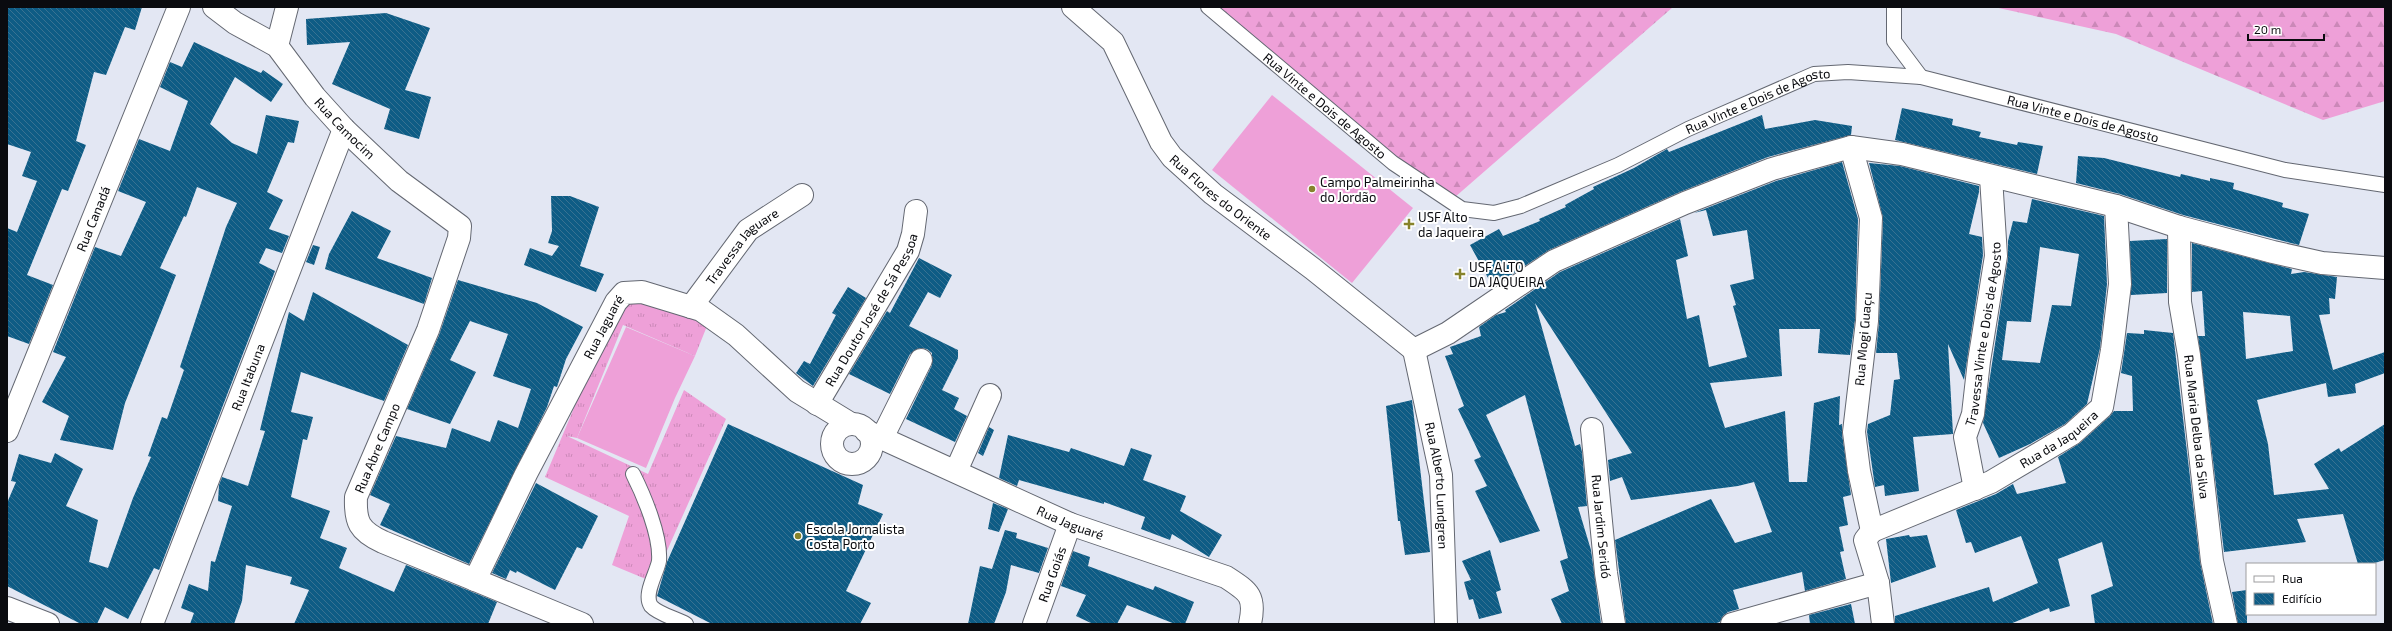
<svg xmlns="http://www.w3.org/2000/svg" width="2392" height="631" viewBox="0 0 2392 631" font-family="'Exo 2',sans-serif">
<defs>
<pattern id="grass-tufts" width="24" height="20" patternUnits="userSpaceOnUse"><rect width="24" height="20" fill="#eea0d8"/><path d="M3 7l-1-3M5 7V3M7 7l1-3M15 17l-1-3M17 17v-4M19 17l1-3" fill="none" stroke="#cb88b8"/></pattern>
<pattern id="forest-firs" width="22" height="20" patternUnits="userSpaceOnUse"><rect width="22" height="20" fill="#eea0d8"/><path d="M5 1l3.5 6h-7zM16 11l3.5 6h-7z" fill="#cb88b8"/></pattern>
<pattern id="building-back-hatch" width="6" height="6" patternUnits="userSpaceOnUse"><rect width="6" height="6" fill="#0e5c85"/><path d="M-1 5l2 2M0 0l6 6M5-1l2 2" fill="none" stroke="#387292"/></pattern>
</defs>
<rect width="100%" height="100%" fill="#e3e7f3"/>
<polygon fill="url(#grass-tufts)" points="627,289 709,321 695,356 623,325 577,438 567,436 648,474 684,390 726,419 653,582 612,565 629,516 545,477 611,320"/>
<g fill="url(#forest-firs)">
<polygon points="1213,7 1673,7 1447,204"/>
<polygon points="1994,7 2385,7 2385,101 2323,120 2116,34"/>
</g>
<g fill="#eea0d8">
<polygon points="1272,95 1413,208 1352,283 1212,170"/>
<polygon points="626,327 695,356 675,398 646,468 577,438"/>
</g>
<g fill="url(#building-back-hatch)" fill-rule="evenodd">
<polygon points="7,7 142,7 135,30 125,27 106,75 94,72 76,141 86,145 68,191 62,189 27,275 53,285 29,344 7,336 7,228 17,232 37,181 22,176 31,152 7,144"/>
<polygon points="386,13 430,28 405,90 431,97 419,139 384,129 390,109 332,84 350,42 307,45 306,19"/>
<polygon points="194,42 261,73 263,70 283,84 271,102 235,77 210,124 232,143 257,154 266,115 299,121 294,143 288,142 267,192 283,200 269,229 289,236 282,253 266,248 259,263 275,271 160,568 159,570 154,568 128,619 105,607 97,624 81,624 7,586 7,503 16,482 11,481 19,454 51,463 55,453 83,469 66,506 98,520 89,562 108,568 133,498 151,457 148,456 162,417 167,419 184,370 180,367 226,227 237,203 197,187 186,217 184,216 160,268 176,275 125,403 113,450 60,440 69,416 42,402 66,357 53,352 95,247 121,256 146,202 118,191 139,139 170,151 188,101 160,87 170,62 182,67"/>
<polygon points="1902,108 1953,119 1952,125 1981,132 1979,137 2017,145 2018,142 2043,146 2037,174 1895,140"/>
<polygon points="1762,115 1765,129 1815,120 1852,126 1851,135 1768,157 1680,192 1549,250 1493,287 1470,245 1499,229 1503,236 1540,221 1539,219 1566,207 1565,205 1594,189 1593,187 1634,168 1667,149 1669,152"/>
<polygon points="2078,156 2104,158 2180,177 2181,174 2210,181 2210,178 2234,183 2233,189 2283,203 2282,207 2309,214 2299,245 2183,215 2120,194 2076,183"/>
<polygon points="1842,162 1858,219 1855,320 1850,355 1818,353 1820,329 1779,329 1782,376 1710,383 1725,428 1785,411 1789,482 1807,482 1814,403 1840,396 1839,425 1842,424 1842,434 1851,495 1843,497 1848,525 1839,527 1844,551 1840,552 1846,579 1805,591 1802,572 1733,590 1739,609 1728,612 1723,616 1720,622 1713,624 1626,624 1615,540 1711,499 1735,543 1772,532 1754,482 1738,486 1631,500 1622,477 1610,481 1608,460 1632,453 1535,303 1575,446 1580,444 1582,452 1587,506 1578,507 1591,550 1601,624 1562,624 1551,599 1569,591 1560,561 1568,558 1525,395 1486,415 1540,531 1500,543 1475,491 1487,486 1474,460 1481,457 1458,409 1464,406 1445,356 1453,354 1450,347 1481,336 1479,327 1496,315 1506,312 1505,310 1560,272 1680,219 1688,256 1676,260 1687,319 1699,315 1709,367 1747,357 1733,306 1736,305 1730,285 1754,279 1747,230 1713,236 1706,210 1694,213 1776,181"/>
<polygon points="1869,163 1900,166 1979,186 1979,192 1969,234 1982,237 1983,255 1964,380 1948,344 1953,434 1913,437 1919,491 1885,496 1884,485 1875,487 1867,432 1868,424 1890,415 1894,380 1900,379 1897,353 1876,353 1879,322 1883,218"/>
<polygon points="551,196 570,196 599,207 580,266 604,274 596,292 524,265 530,248 552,256 559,246 548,243 552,231"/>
<path d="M2032,199L2104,216L2107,284L2100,348L2087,404L2065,424L2030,444L1999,458L1983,423L2008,258V241L2013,221L2027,223ZM2040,247L2079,254L2071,306L2052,305L2040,363L2002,360L2007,321L2031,322Z"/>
<polygon points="352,211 391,231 377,258 432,278 424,304 325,269 329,254"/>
<polygon points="2167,239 2167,293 2131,295 2130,241"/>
<path d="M2192,243L2292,269L2291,274L2304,272L2337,277L2335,299L2329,298L2330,314L2319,315L2333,370L2385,352V373L2355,384L2356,393L2328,397L2326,383L2257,400L2268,444L2274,495L2329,489L2314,464L2339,448L2341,452L2385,424V560L2371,564H2358L2343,514L2297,519L2306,542L2224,552L2198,336H2205L2202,291L2192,292ZM2243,312L2290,316L2293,351L2246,359Z"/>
<polygon points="313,245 320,247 314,265 306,262"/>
<polygon points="919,258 952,275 940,298 928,292 909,326 958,350 958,358 942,390 959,398 954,409 967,416 955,442 906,419 932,365 932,353 927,349 920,348 910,354 890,394 849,374 887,311 890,313"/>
<polygon points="458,280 537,303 583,327 566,359 557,387 554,386 547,407 469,564 380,525 390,504 370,495 396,436 446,448 452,428 490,442 498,420 518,428 531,389 493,376 508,334 470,321 450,360 476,372 450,424 407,409 439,335"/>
<polygon points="848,287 866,298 813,386 796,373 804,361 810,364 836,315 832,313"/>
<polygon points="313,292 408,345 384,401 301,372 291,412 313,417 307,440 303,439 291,497 330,511 320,538 347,548 339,568 394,592 406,565 497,602 488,624 294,624 309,590 290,584 292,577 246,565 242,601 234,624 190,624 194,613 181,608 189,584 208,591 211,561 215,562 232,506 218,501 219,485 222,477 248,486 265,431 260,430 289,312 304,321"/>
<polygon points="2144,330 2173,333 2200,562 2213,624 2095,624 2091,595 2113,586 2102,542 2058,559 2070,606 2050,612 2049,608 2010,624 1895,624 1895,616 1989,587 1993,602 2038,583 2021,536 1975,553 1971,542 1966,543 1956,510 1996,494 2013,484 2017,494 2066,483 2058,457 2080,443 2110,416 2114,411 2133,411 2132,376 2121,373 2127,333 2144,334"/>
<polygon points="1412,400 1430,552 1405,555 1400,521 1398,521 1386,406"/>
<polygon points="728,424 863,485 858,504 883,514 846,591 871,603 860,624 712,624 657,596 667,562"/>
<polygon points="989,427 994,430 983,456 978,453"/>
<polygon points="1008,435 1069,452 1071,448 1124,466 1131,448 1152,455 1143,480 1186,496 1180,511 1222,535 1209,557 1172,534 1170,540 1141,529 1145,517 1104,502 1104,504 1019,480 1017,486 999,478"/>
<polygon points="536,483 598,516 582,549 577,547 555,590 517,571 516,573 510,570 506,579 492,573"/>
<polygon points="993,503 1008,509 999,532 988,529"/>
<polygon points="1005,530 1017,533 1016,538 1048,548 1039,573 1011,565 1006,592 994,624 968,624 980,566 992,569"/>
<polygon points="1909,535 1910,537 1927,535 1936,567 1891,583 1886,539"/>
<polygon points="1490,550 1501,590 1496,592 1502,613 1479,619 1473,599 1469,600 1464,582 1471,580 1462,561"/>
<polygon points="1073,551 1090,557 1088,566 1153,590 1155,586 1194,602 1185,624 1175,624 1127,605 1117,624 1093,624 1076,616 1086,595 1061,586"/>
<polygon points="2247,590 2247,624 2238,624 2232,592"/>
<polygon points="1851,604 1855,624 1810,624 1809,615"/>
</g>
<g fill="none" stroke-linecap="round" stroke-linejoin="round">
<g stroke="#646872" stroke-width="16">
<g id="lane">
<path id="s1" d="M1208,7L1393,163L1462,209L1494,213L1521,206L1618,165L1688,129L1814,74L1848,72L1921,77L2285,170L2385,185"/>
<polyline points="1894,7 1894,41 1921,77"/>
<path d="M633,474C644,496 661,536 659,561C657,573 643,594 651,606C658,614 677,619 686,624"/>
</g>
</g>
<g stroke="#646872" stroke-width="24">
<g id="street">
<path id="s2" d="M214,7L235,23L277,46L315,97L344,129L399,181L460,226L459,238L428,330L356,497C355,522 359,531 383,542L582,624"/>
<path id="s3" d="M1073,7L1113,42L1161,142L1172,157L1213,194L1313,269L1414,350"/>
<polyline points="277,46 287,7"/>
<polyline points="1851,147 1871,218 1867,321 1854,432 1859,471 1872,531"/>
<path id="s4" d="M2179,227L2180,302L2189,355L2212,561L2226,624"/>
<path id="s5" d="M691,307L748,230L802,195"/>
<polyline points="1414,350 1448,333 1554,261 1685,203 1772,169 1851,147 1902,154 2116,206 2179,227 2273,252 2322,263 2385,268"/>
<path id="s6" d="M1414,350L1441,475L1446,624"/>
<path id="s7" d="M817,404L908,251L913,234L916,211"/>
<circle cx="852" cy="444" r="20"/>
<path id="s8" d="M1592,429L1606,573L1614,624"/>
<path id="s9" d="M7,431L179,7"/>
<path id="s10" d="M866,431L1070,524L1226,577C1249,592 1256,596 1250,624"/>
<polyline points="882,438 921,360"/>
<polyline points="956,471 990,395"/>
<path id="s11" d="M1975,489L1965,437L1973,414L1979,361L1996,256L1991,177"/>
<path id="s12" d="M1872,531L1991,482L2072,434L2102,407L2112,350L2120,284L2116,206"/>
<polyline points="1872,531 1865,540 1878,583 1883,624"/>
<path id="s13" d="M475,580L526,474L616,302L624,293L642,292L701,310L736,335L797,391L851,424"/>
<polyline points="7,608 48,624"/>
<path id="s14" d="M152,624L344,129"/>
<path id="s15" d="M1034,624L1070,524"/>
<polyline points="1732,624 1878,583"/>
</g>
</g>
<use href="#lane" stroke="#fff" stroke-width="14"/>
<use href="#street" stroke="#fff" stroke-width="22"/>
</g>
<g fill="#86832b" stroke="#fff" stroke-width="1.5">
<circle cx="1312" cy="189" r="4"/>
<path d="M1407 218h4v4h4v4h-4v4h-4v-4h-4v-4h4z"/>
<path d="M1458 268h4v4h4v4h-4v4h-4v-4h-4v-4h4z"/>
<circle cx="798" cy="536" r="4"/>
</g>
<g text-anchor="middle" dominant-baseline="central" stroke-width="4" stroke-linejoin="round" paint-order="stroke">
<g font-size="13" fill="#0a0b0f" stroke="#fff">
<text stroke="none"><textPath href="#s1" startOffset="645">Rua Vinte e Dois de Agosto</textPath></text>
<text stroke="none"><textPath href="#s1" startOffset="153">Rua Vinte e Dois de Agosto</textPath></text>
<text stroke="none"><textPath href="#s1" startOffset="981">Rua Vinte e Dois de Agosto</textPath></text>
<text stroke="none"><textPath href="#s2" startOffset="181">Rua Camocim</textPath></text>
<text stroke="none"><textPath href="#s3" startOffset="246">Rua Flores do Oriente</textPath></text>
<text stroke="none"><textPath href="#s9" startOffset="229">Rua Canadá</textPath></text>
<text stroke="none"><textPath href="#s5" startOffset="80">Travessa Jaguare</textPath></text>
<text stroke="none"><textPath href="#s7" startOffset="109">Rua Doutor José de Sá Pessoa</textPath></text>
<text stroke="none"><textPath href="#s13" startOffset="284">Rua Jaguaré</textPath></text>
<text stroke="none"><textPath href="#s11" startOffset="158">Travessa Vinte e Dois de Agosto</textPath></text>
<text transform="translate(1863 339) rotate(-85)">Rua Mogi Guaçu</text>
<text stroke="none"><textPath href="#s14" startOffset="265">Rua Itabuna</textPath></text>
<text stroke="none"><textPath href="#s4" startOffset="201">Rua Maria Delba da Silva</textPath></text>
<text stroke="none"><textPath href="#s12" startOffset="209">Rua da Jaqueira</textPath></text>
<text transform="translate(377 448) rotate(-67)">Rua Abre Campo</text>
<text stroke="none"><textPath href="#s6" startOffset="138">Rua Alberto Lundgren</textPath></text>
<text stroke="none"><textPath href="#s10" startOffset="224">Rua Jaguaré</textPath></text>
<text stroke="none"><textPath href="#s8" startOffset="98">Rua Jardim Seridó</textPath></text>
<text stroke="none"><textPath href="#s15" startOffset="53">Rua Goiás</textPath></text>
</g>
<g font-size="13" fill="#0a0b0f" stroke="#fff" text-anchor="start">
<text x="1320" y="182">Campo Palmeirinha<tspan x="1320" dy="15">do Jordão</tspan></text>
<text x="1418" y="217">USF Alto<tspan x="1418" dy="15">da Jaqueira</tspan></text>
<text x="1469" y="267">USF ALTO<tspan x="1469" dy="15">DA JAQUEIRA</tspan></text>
<text x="806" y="529">Escola Jornalista<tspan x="806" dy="15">Costa Porto</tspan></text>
</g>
</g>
<rect width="2392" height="631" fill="none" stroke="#0a0b0f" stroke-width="16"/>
<rect x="2246" y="563" width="130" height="52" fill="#ffffff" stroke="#9d9d9f"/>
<rect x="2254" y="576" width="20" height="6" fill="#ffffff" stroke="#9d9d9f"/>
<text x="2282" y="583" font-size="12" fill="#0a0b0f">Rua</text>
<rect x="2254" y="593" width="20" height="12" fill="url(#building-back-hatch)" stroke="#9d9d9f"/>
<text x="2282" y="603" font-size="12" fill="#0a0b0f">Edifício</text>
<path d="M2248 34v6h76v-6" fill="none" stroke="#0a0b0f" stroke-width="2"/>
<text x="2254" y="34" font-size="12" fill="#0a0b0f" stroke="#ffffff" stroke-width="3" paint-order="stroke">20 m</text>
</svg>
